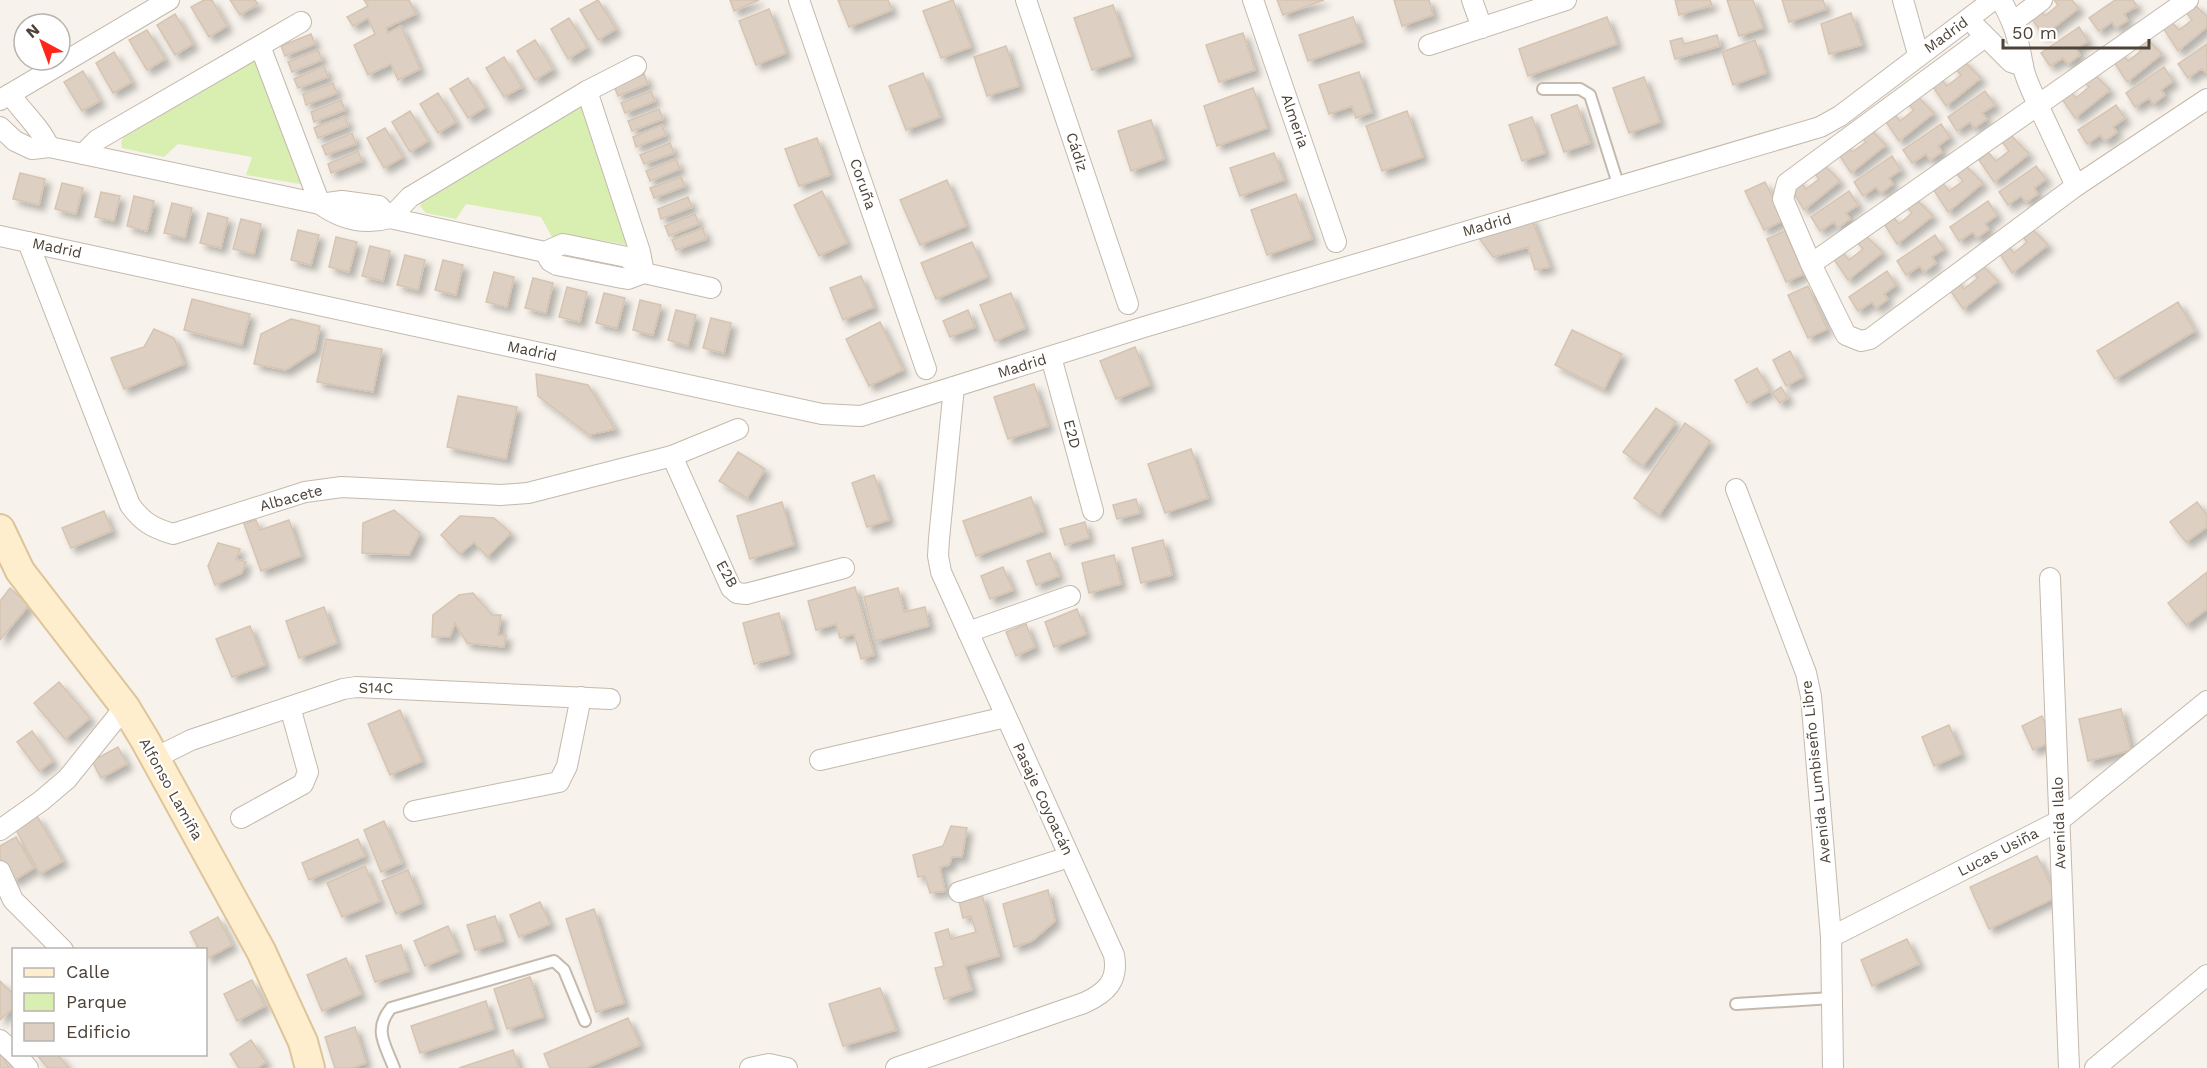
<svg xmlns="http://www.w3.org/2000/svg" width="2207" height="1068" viewBox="0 0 2207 1068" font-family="'Work Sans',sans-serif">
<defs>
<filter id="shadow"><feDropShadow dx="5.5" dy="5.5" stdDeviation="3" flood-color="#0004"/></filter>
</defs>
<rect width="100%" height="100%" fill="#f7f2eb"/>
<g fill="#d9eeb1">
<polygon points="255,59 306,185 246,175 252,157 178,144 164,157 122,148 121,142 126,133"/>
<path d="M588,100L643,249C613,242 583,235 553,239L541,217L466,204L456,219L426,213L420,206L424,197Z"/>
</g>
<g fill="#ddd0c2" stroke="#d6c4b1" stroke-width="1.5" filter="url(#shadow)">
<polygon points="204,0 212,0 227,26 209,37 191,7"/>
<polygon points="230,0 255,0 258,4 240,15"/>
<polygon points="364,0 409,0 416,14 386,28 388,33 401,26 420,69 398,80 391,64 368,75 354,45 375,34 368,18 353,26 347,17 368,6"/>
<polygon points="598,0 616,29 598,40 580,10"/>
<polygon points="730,0 759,0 734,11"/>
<polygon points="838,0 888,0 892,10 849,27"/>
<polygon points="953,0 971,47 941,58 923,11"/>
<polygon points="1277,0 1324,0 1283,15"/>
<polygon points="1394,0 1429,0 1433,15 1402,26"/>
<polygon points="1675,0 1710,0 1712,5 1679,15"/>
<polygon points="1727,0 1753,0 1763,28 1739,36"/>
<polygon points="1782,0 1823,0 1826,9 1789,22"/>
<polygon points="2054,0 2072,0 2079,8 2043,36 2029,14 2037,7 2045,16 2058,5"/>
<polygon points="2115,0 2133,0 2137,6 2124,14 2128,20 2116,28 2112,22 2099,31 2089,18"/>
<polygon points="2194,4 2207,16 2207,27 2178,51 2163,28 2171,21 2179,30 2192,20 2185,11"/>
<polygon points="1113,5 1131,56 1092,70 1074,18"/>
<polygon points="769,9 786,53 756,65 739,21"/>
<polygon points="1851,13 1862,45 1829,54 1821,24"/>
<polygon points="175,14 193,44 175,55 157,25"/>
<polygon points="1353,17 1362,42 1308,61 1299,35"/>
<polygon points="1607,17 1617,44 1528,76 1519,49"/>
<polygon points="569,18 587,47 568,59 551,29"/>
<polygon points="2079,27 2088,41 2076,49 2080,55 2068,64 2063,58 2050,66 2041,53"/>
<polygon points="147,30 165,59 147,70 129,40"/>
<polygon points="1243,33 1255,70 1219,82 1206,45"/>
<polygon points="311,34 315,44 285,56 281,46"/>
<polygon points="1717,35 1720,46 1675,59 1670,41 1682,38 1684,44"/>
<polygon points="2143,35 2162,54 2127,82 2112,59 2121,52 2128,61 2141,51 2134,42"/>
<polygon points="535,40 553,69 535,80 517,51"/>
<polygon points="1755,40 1766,73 1733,85 1722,52"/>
<polygon points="2207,44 2207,73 2201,69 2188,78 2178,64"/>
<polygon points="1006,46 1019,86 987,96 974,57"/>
<polygon points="318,50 322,60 292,72 288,62"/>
<polygon points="114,52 132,82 113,93 96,63"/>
<polygon points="504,57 522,87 504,97 486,68"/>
<polygon points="1962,59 1981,78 1946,106 1931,84 1940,77 1947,86 1961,75 1953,66"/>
<polygon points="324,66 328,77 298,88 294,79"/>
<polygon points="2164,67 2173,81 2161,90 2165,95 2153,104 2149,98 2135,107 2126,93"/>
<polygon points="83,71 100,101 82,111 64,82"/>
<polygon points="2091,71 2110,90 2075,118 2060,96 2069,89 2076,98 2089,87 2082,79"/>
<polygon points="1359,72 1372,112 1356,118 1352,106 1329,114 1319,85"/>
<polygon points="923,73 940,117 906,130 889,86"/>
<polygon points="644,74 648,84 618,96 614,86"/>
<polygon points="1644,77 1660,122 1629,133 1613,88"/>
<polygon points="468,78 486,107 468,118 450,89"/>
<polygon points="333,83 337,93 306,105 303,94"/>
<polygon points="1253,88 1267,128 1217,146 1204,106"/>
<polygon points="651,91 655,101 625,113 621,103"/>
<polygon points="1985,91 1995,105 1982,113 1987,119 1974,128 1970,122 1957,131 1948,117"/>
<polygon points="438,93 456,122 438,133 420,104"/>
<polygon points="1915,94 1934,113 1899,141 1884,119 1893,112 1900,121 1914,110 1906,102"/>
<polygon points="341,100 345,110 314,122 311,112"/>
<polygon points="1577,105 1590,143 1564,152 1551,115"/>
<polygon points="2116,105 2125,118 2113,127 2117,132 2105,141 2100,135 2087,144 2078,130"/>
<polygon points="659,109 663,119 632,131 628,121"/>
<polygon points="410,111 428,141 410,152 392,122"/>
<polygon points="1407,111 1423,157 1382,171 1366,126"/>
<polygon points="345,116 348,126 318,138 314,128"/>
<polygon points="1532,117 1545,153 1522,161 1509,125"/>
<polygon points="1151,120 1164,159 1131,171 1118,131"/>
<polygon points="1941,124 1950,137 1938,146 1942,152 1930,160 1926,154 1912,163 1903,150"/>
<polygon points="662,125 666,135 636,147 633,137"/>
<polygon points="1867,126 1886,145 1851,173 1836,150 1845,143 1852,152 1866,142 1858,133"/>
<polygon points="385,128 403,157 384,168 367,138"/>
<polygon points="352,133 356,144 326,155 322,146"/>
<polygon points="2011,135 2029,154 1994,182 1979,160 1988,152 1996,161 2009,151 2002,142"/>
<polygon points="817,138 830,175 799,186 785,149"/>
<polygon points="670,143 674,153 644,164 640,155"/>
<polygon points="358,151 362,161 331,173 328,164"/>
<polygon points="1274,153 1284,180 1240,196 1230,168"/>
<polygon points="1892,156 1901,170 1889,178 1893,184 1881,193 1876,187 1863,196 1854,182"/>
<polygon points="676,159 680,169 650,181 646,171"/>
<polygon points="1821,162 1840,181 1804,210 1790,187 1799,180 1806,189 1819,179 1812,170"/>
<polygon points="1964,164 1983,183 1948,212 1933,189 1942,182 1949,191 1963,181 1955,172"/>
<polygon points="2036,166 2046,179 2034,188 2038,194 2026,202 2021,196 2008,205 1999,192"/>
<polygon points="20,173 45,179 39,205 13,199"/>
<polygon points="681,177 685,186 654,198 650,188"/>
<polygon points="947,180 966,226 920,245 900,200"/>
<polygon points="1765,182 1784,220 1764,230 1745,191"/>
<polygon points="62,183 83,188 76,214 55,209"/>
<polygon points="822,191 847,243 819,256 794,205"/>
<polygon points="1849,191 1858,205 1846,213 1850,219 1838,228 1834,222 1820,231 1811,217"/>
<polygon points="101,192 120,196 114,221 95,217"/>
<polygon points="1296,194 1312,239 1267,255 1251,210"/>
<polygon points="134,196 154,201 147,231 127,226"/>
<polygon points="688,197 692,207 661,219 658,209"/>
<polygon points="1914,197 1933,216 1897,244 1883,222 1892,215 1899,224 1912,213 1905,205"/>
<polygon points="1988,201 1997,215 1985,224 1989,229 1977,238 1973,232 1959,241 1950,227"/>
<polygon points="172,203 192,208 185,238 164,233"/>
<polygon points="208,213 228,218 221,248 200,243"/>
<polygon points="695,214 699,224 669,236 665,226"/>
<polygon points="1531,217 1550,267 1535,270 1528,247 1493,257 1476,234"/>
<polygon points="241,219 261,224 254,254 233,249"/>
<polygon points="2029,226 2048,245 2012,273 1998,251 2007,244 2014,253 2027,242 2020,234"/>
<polygon points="703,228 706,239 676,250 672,240"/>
<polygon points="298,230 319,235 311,265 291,260"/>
<polygon points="1785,231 1804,274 1786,282 1767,239"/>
<polygon points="1864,234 1883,252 1848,280 1833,258 1842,251 1849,260 1863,249 1856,241"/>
<polygon points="1935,235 1944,249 1932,257 1936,263 1924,272 1920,266 1906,275 1897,261"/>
<polygon points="336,237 357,242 349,272 329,267"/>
<polygon points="972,242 987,277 936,299 921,263"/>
<polygon points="370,246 390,251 383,281 362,276"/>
<polygon points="405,255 425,260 418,290 397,285"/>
<polygon points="443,260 463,265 456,295 435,290"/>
<polygon points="1979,262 1998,281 1963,309 1948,287 1957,279 1964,289 1978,278 1970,269"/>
<polygon points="1887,271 1896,285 1884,294 1888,299 1876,308 1872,302 1858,311 1849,297"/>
<polygon points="494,272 514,277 507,307 486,302"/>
<polygon points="861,276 874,307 843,320 830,288"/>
<polygon points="533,278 553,283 546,313 525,308"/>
<polygon points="1808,286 1827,329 1808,338 1788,295"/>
<polygon points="567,287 587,292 580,322 559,317"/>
<polygon points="604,293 625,298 617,328 596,323"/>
<polygon points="1011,293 1025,328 995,341 980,305"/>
<polygon points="192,299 250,314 242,345 184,330"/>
<polygon points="640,300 661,305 653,335 633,330"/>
<polygon points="2178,302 2195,331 2115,379 2097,351"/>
<polygon points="676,310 696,315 688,346 668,340"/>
<polygon points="968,310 975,327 950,337 943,321"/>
<polygon points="711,318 731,323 724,353 703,348"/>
<polygon points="291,319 320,326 315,351 286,370 254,364 261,334"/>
<polygon points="880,322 903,370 869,386 846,339"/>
<polygon points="154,329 174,338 184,364 124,389 111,358 144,347"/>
<polygon points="1572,330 1622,354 1604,389 1555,365"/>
<polygon points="326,339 382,349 373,392 317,382"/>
<polygon points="1135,347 1150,385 1116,399 1100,361"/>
<polygon points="1790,351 1803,377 1786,386 1773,360"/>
<polygon points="1757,368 1770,391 1747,403 1735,380"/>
<polygon points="536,374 588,385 615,429 589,435 538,396"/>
<polygon points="1034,384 1048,426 1008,439 994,397"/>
<polygon points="1781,387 1788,398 1780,403 1772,393"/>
<polygon points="458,396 517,407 506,459 447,447"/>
<polygon points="1656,408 1676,422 1643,466 1623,452"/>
<polygon points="1685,423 1710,441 1659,515 1634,498"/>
<polygon points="1191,449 1208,498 1165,513 1148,464"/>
<polygon points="738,452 765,469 747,498 719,481"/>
<polygon points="874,475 889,520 867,527 852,483"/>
<polygon points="1031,497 1043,531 976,556 963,521"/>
<polygon points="1136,499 1140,513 1117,519 1113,505"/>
<polygon points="782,502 794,545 750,559 737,516"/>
<polygon points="2197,502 2207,515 2207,527 2186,542 2170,522"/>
<polygon points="394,510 420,533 409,555 362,553 363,523"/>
<polygon points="104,511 112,531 71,548 62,528"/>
<polygon points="460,516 494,518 511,533 487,557 474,542 460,554 441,535"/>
<polygon points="256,520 260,530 289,520 301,556 261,571 244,524"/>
<polygon points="1085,522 1089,538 1065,545 1060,529"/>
<polygon points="1163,540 1172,575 1141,583 1132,548"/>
<polygon points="218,543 240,549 236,559 246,562 242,573 215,585 208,566"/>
<polygon points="1050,553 1059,576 1036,585 1027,561"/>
<polygon points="1114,555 1121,584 1089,593 1082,563"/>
<polygon points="1003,567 1013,590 990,599 981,576"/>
<polygon points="2207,572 2207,609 2186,625 2168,603"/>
<polygon points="855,587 874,655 861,659 854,634 840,638 836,624 816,630 808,601"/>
<polygon points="10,588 29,605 0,640 0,601"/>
<polygon points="898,588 904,612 925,607 929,626 875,641 864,597"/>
<polygon points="473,593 492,615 501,615 498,635 506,635 504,647 467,643 455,623 450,637 432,637 433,615 459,595"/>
<polygon points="324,607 337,643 299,658 286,621"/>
<polygon points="1077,609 1086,634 1054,647 1045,622"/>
<polygon points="779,613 790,654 754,664 743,623"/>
<polygon points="1026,624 1035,647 1016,656 1006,632"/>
<polygon points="250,626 265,665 232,677 216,639"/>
<polygon points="59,682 90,718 65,739 34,703"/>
<polygon points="2121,709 2131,750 2088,761 2079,719"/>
<polygon points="400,710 422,761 390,775 368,724"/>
<polygon points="2042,716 2053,741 2033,750 2022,726"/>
<polygon points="1949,725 1961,754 1934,766 1922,737"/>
<polygon points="32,731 53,761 39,771 17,742"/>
<polygon points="118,747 127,764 101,778 92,761"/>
<polygon points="37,816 63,861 40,874 15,828"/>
<polygon points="384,821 402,863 381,872 364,830"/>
<polygon points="951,826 967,828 962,857 952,857 949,865 940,867 945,891 930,893 925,876 918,877 913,855 943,846"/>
<polygon points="16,837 34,868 13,881 0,859 0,846"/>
<polygon points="358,839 365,856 309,880 302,863"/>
<polygon points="2037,856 2057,897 1989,929 1970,887"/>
<polygon points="365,866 380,901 342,917 327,883"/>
<polygon points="408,870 421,903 396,914 382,881"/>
<polygon points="1048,890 1055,921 1032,941 1014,947 1003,904"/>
<polygon points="982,895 999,956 965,966 972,990 944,999 935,968 944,966 935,933 948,929 951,939 976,932 971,916 963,918 959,901"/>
<polygon points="540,902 550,924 519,937 510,915"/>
<polygon points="594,909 624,1003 596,1012 566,919"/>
<polygon points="495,916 503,941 475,950 467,925"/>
<polygon points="218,917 232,945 206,959 206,950 199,950 190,932"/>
<polygon points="448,926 459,952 425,966 414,941"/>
<polygon points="1907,939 1919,964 1872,986 1861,960"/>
<polygon points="401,945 409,971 375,982 366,956"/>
<polygon points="346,958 361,994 322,1011 307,975"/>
<polygon points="530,977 543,1017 507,1029 494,989"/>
<polygon points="252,980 265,1006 237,1021 224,994"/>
<polygon points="0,981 14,995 14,1007 0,1020"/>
<polygon points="880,988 896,1030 843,1046 829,1004"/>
<polygon points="486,1001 494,1029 420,1053 411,1026"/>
<polygon points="628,1018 640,1045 586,1068 550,1068 544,1054"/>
<polygon points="355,1027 366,1063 352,1068 335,1068 325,1037"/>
<polygon points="251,1040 266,1062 257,1068 239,1068 230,1054"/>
<polygon points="513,1050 519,1068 459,1068"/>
<polygon points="0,1051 9,1068 0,1068"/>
<polygon points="36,1054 57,1054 69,1068 48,1068"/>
</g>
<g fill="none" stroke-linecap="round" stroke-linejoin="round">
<g stroke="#c4b9ac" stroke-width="14">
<g id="lane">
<polyline points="1543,89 1580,89 1590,95 1619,187"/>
<polyline points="1736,1004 1832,998"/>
<path d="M394,1068C385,1044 373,1030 391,1008L554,961L564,970L585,1021"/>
</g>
</g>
<g stroke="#c4b9ac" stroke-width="22">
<g id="street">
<polyline points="799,0 926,369"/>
<polyline points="1026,0 1128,304"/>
<polyline points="1253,0 1336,242"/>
<polyline points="1472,0 1482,28"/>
<polyline points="1903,0 1918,54"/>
<path d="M2001,0C2015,25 2018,38 2023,66C2025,79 2033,93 2038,105L2188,0"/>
<polyline points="2013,22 2042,0"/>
<polyline points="1977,28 2011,62 2023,66"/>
<polyline points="1985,37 1787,183 1783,199 1811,264 2038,105 2076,186 2207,99"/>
<polyline points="1429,45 1566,0"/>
<path d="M260,46L320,204C341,219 365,225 390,218L545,252L563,244L627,257L644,273L711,288"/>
<polyline points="587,91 640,252 644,273"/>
<path d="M10,94C22,112 41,128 49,147"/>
<polyline points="0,100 169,0"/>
<polyline points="0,127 15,141 32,149 49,147 83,154 97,140 301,22"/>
<polyline points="83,154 320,204 342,201 379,206 390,218"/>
<polyline points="390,218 410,197 587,91 636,66"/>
<polyline points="0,236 822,414 861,416 1144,327 1820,127 1840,116 1993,0"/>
<path d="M28,242L130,505C142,522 153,528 173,534L305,492L342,487L501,495L528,493L672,456L738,429"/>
<polyline points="545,252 550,261 557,265 622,278 628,279 644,273"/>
<polyline points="1811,264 1846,335 1861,341 1870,339 2076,186"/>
<polyline points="1051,357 1093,511"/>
<polyline points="672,456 731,588 737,593 746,594 844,568"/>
<polyline points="1736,489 1806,673 1811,696 1831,937 1833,1068"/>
<polyline points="2050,578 2069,1068"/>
<polyline points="968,632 1070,596"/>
<polyline points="155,758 191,740 343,689 356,687 610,699"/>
<polyline points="820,760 1006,717"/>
<polyline points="414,811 559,782 567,766 581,697"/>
<polyline points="241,818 303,784 308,772 290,707"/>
<polyline points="0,830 41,801 67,779 125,707"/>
<polyline points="0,871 13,900 63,950"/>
<polyline points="959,892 1069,857"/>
<polyline points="1831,937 2059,821 2207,701"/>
<polyline points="0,1040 14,1053"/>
<polyline points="15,1054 28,1068"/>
<polyline points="750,1068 769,1064 787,1068"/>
<path d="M896,1068L1084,1003C1106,993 1119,981 1114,955L941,572L938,556L939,539L954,387"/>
<polyline points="2095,1068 2207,975"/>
</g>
</g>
<g stroke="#dec599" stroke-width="32">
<polyline id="secondary" points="0,529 20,571 125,707 145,740 261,951 303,1042 310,1068"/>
</g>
<use href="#lane" stroke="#fff" stroke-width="10"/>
<use href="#street" stroke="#fff" stroke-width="20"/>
<use href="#secondary" stroke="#ffeecd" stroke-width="28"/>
</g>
<g text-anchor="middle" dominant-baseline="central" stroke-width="4.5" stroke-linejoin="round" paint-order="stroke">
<g font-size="15" fill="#4c4238" stroke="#fff">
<text transform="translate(1946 35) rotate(-36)">Madrid</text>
<text transform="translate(1295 121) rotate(71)">Almeria</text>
<text transform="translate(1077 152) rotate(72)">Cádiz</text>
<text transform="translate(863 184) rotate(71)">Coruña</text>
<text transform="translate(1487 225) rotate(-16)">Madrid</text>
<text transform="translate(57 248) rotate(12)">Madrid</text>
<text transform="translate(532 351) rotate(12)">Madrid</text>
<text transform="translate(1022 366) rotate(-17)">Madrid</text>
<text transform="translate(1072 434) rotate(75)">E2D</text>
<text transform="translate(291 498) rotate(-15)">Albacete</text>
<text transform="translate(727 574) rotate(61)">E2B</text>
<text transform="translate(376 688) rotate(1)">S14C</text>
<text transform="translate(1816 772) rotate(-96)">Avenida Lumbiseño Libre</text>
<text transform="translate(171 789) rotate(61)">Alfonso Lamiña</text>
<text transform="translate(1043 799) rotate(65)">Pasaje Coyoacán</text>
<text transform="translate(2059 823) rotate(-92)">Avenida Ilalo</text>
<text transform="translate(1998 852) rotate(-27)">Lucas Usiña</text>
</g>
</g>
<rect x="12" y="948" width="195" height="108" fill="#ffffff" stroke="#b7b3af" stroke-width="1.5"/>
<rect x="24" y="968" width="30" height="9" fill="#ffeecd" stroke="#b7b3af" stroke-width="1.5"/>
<text x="66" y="978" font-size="18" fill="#4c4238">Calle</text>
<rect x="24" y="993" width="30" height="18" fill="#d9eeb1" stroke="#b7b3af" stroke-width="1.5"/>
<text x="66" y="1008" font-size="18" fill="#4c4238">Parque</text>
<rect x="24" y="1023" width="30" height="18" fill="#ddd0c2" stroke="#b7b3af" stroke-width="1.5"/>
<text x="66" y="1038" font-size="18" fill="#4c4238">Edificio</text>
<g transform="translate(42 42) rotate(319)"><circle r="28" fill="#ffffff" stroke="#b7b3af" stroke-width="1.5"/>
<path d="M0-4.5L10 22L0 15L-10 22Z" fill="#ff261a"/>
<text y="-9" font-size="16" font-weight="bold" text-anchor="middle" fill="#4c4238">N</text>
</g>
<path d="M2003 39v9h146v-9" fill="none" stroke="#4c4238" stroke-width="3"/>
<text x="2012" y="39" font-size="18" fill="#4c4238" stroke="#ffffff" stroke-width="4.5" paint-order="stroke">50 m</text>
</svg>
